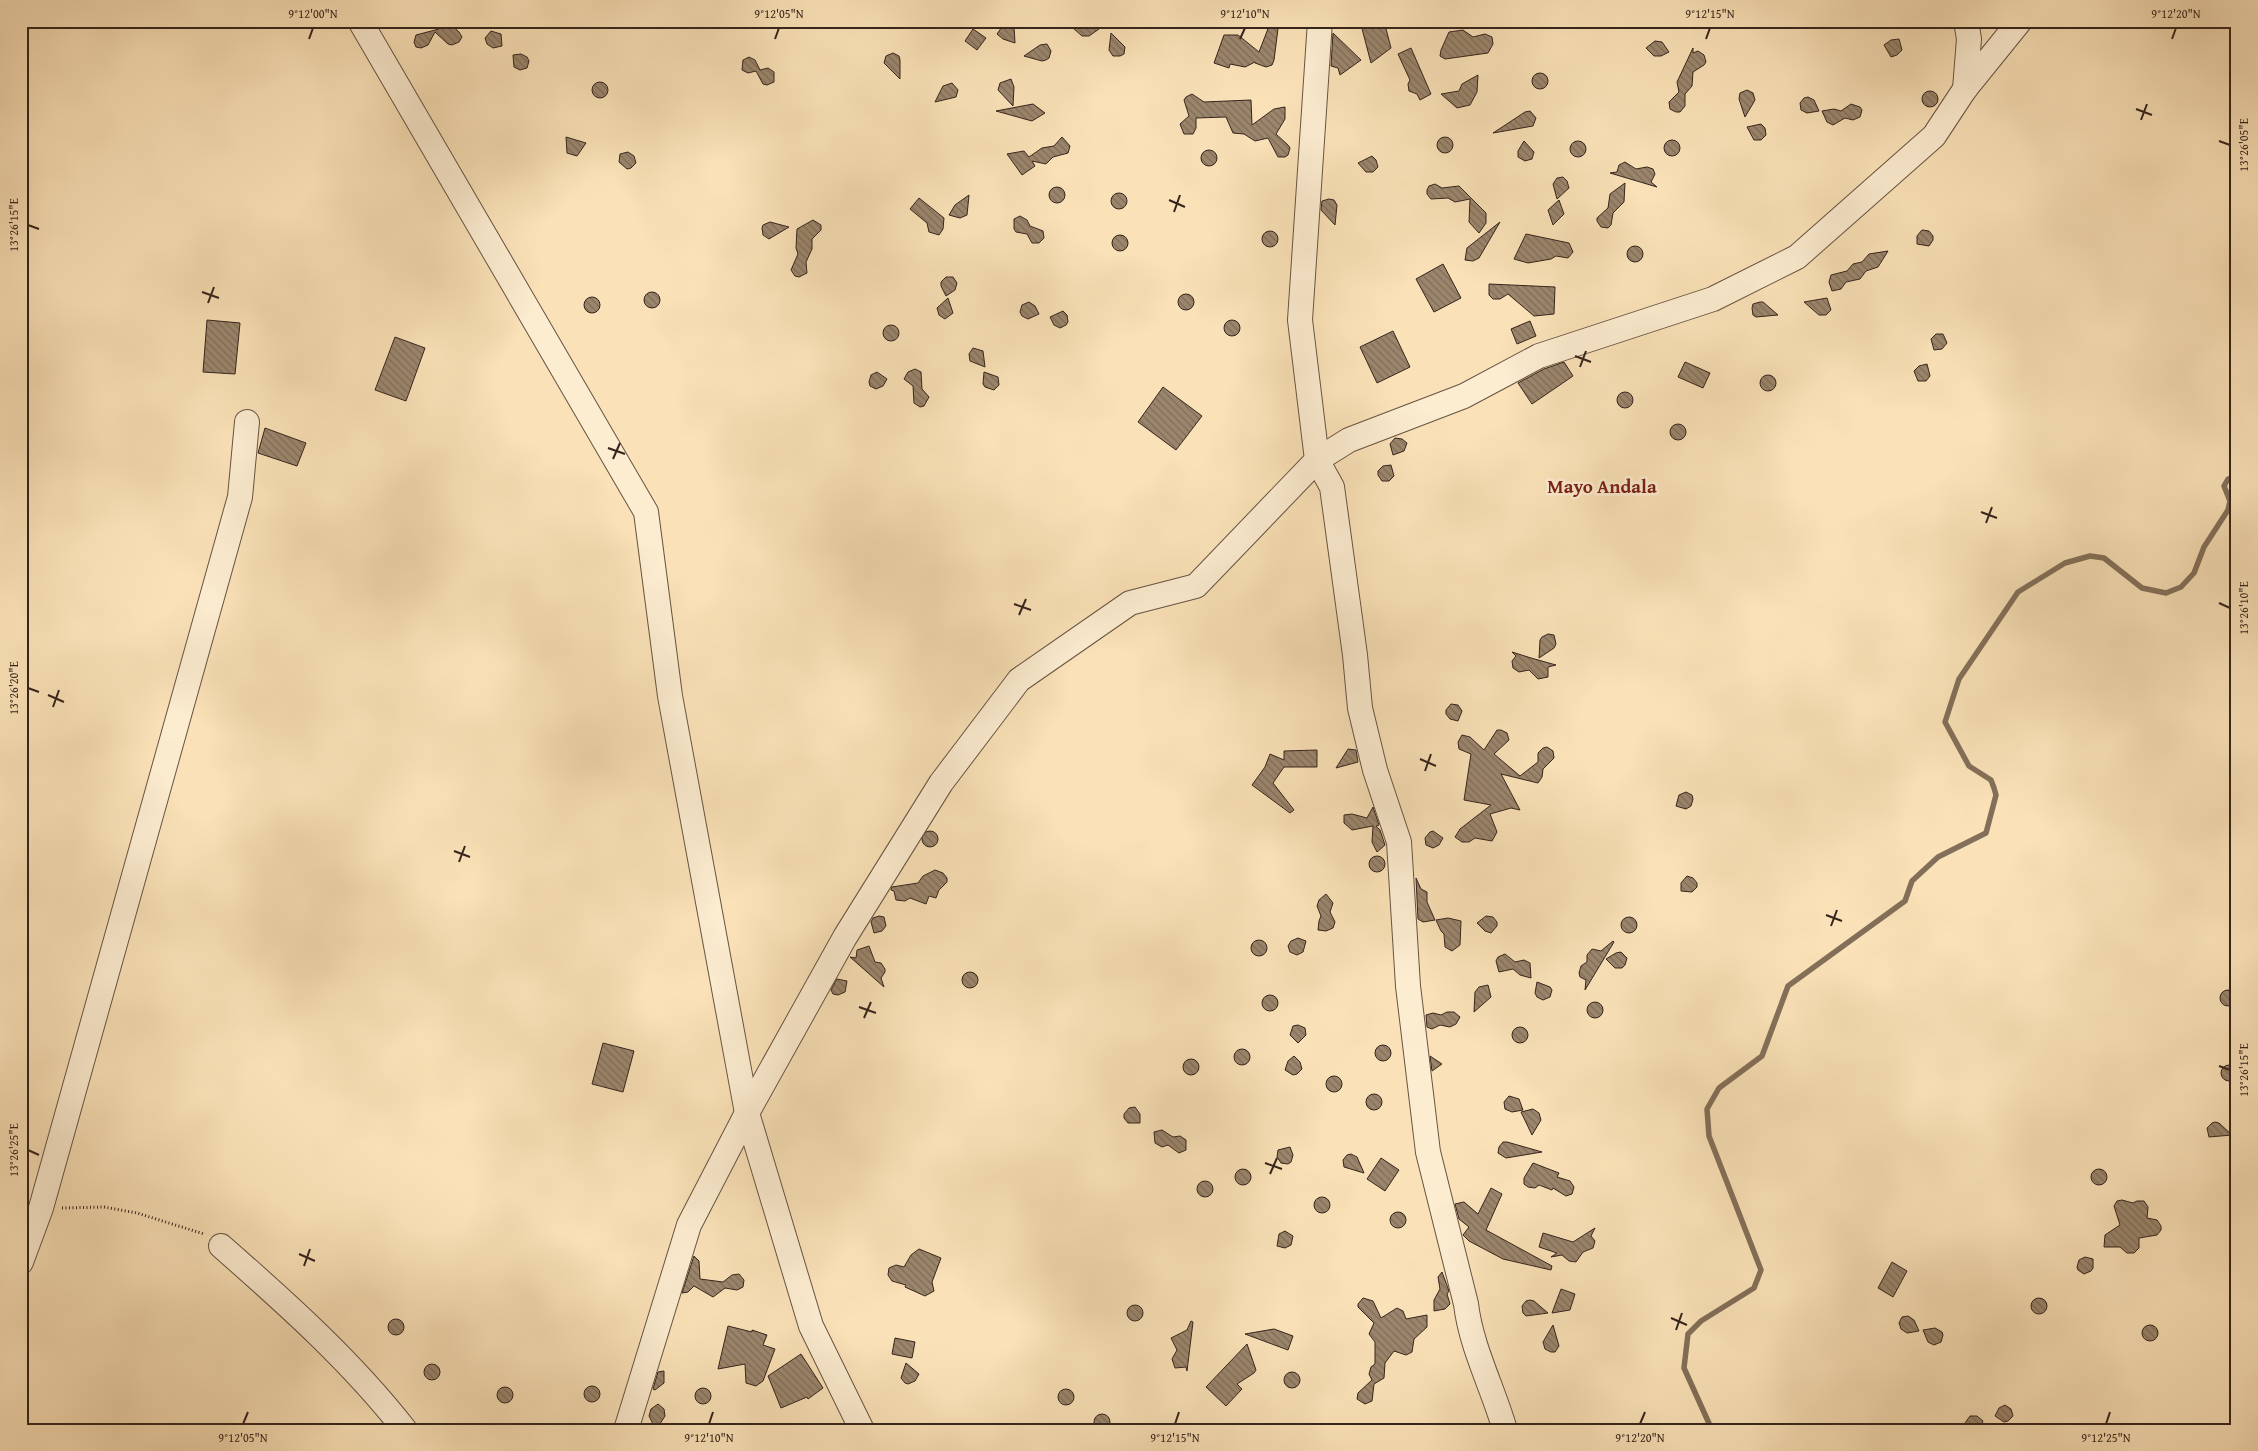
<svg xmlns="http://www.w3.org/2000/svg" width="2258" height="1451" viewBox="0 0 2258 1451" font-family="'Gentium Book Plus',serif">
<defs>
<pattern id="building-back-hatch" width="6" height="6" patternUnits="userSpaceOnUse" patternTransform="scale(1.25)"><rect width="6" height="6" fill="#9b866d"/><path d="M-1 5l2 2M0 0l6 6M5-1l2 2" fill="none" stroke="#7f6d59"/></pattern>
</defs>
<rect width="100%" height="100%" fill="#fae1b7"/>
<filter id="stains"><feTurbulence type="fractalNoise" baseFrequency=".004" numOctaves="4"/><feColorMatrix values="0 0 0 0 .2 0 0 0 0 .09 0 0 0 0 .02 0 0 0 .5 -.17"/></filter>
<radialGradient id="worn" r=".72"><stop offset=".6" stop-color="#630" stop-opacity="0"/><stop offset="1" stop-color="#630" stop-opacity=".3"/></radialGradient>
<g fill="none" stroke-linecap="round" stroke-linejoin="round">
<polyline stroke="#836f59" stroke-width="5.5" points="1712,1430 1684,1368 1688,1334 1701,1321 1754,1288 1761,1270 1709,1136 1707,1109 1719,1088 1762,1056 1788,986 1905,901 1912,881 1938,857 1986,833 1996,795 1994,788 1991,780 1969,766 1945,722 1959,679 2018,592 2065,563 2090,556 2104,558 2142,588 2166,593 2181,587 2194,573 2204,547 2228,510 2230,501 2224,486 2228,479 2237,476"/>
</g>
<g fill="url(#building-back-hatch)" stroke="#35241c">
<polygon points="435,21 447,21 459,32 462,37 459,42 452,45 448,44 435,32 428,45 421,48 416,47 414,42 416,35 439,29"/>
<polygon points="1083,21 1090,21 1099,29 1089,36 1082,36 1073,28"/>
<polygon points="1271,21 1279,21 1274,60 1272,65 1266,67 1255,63 1255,62 1245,67 1230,64 1229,68 1214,63 1224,35 1238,35 1259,52"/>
<polygon points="1360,21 1384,21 1391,48 1371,63"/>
<polygon points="1004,24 1007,24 1014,27 1015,43 1003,39 997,34"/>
<polygon points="973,29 986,38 977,50 965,41"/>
<polygon points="1463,30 1473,37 1485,34 1492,37 1493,44 1488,53 1445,59 1440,56 1441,50 1449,32"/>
<polygon points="491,31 501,34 502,46 493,48 487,44 485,38"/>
<polygon points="1111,33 1125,47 1124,54 1120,56 1113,56 1109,50"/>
<polygon points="1333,33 1361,60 1340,75 1338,68 1331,66"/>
<polygon points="1899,39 1902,50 1897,55 1891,57 1884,45 1891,40"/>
<polygon points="1655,41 1662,42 1669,52 1661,56 1654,56 1646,48"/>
<polygon points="1047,44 1051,51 1049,58 1046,60 1042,61 1024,56 1040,45"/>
<polygon points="1411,48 1431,94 1420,100 1417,94 1409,91 1408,84 1410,80 1398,54"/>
<polygon points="1693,48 1693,53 1698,51 1704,55 1706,62 1704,65 1693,72 1692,86 1685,94 1685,106 1680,112 1676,112 1670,109 1669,102 1679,92 1677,82"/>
<polygon points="893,53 899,56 900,60 900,79 884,63 886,56"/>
<polygon points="521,54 527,57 529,61 527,68 520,70 514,67 513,55"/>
<polygon points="749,57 755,60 760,70 768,68 774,72 774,82 767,85 763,84 756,71 748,73 742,70 743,60"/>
<circle cx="1540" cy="81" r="8"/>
<polygon points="1478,75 1477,92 1470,105 1457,108 1441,94 1459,91 1462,84"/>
<polygon points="1011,79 1014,87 1013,106 998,90 1000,83"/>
<circle cx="600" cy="90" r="8"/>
<polygon points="952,83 958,90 956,97 935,102 943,86"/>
<polygon points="1747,90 1753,93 1755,100 1745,117 1739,99 1740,93"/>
<circle cx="1930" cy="99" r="8"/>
<polygon points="1192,94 1204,102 1251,100 1252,125 1274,109 1285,107 1285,119 1276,134 1288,145 1290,148 1288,155 1285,157 1278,157 1268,138 1255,141 1244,134 1233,133 1226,117 1196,118 1196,128 1193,134 1184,134 1180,124 1189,116 1184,100 1186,97"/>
<polygon points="1808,97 1814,100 1819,111 1807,113 1801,110 1800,103 1804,98"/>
<polygon points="1033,104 1045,113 1032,121 996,111"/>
<polygon points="1851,104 1860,107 1862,110 1860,117 1853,120 1845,118 1833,125 1827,122 1822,111 1834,109 1841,111"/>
<polygon points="1530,111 1536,118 1533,126 1493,133 1525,112"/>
<polygon points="1761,124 1765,128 1766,135 1761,140 1754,140 1747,127"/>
<circle cx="1445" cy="145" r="8"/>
<polygon points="566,137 586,143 577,156 567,153"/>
<polygon points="1062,137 1070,146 1068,153 1053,157 1046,164 1032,161 1035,166 1022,175 1007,154 1024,151 1029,157 1042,148 1054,146"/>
<circle cx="1672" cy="148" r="8"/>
<circle cx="1578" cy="149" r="8"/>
<polygon points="1524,141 1534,152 1532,159 1525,161 1518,157 1518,151"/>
<circle cx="1209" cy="158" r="8"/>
<polygon points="628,152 634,156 636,163 631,168 627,169 619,162 620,154"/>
<polygon points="1372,156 1376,160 1378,167 1373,172 1366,172 1358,163"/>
<polygon points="1625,162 1636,169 1647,167 1653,169 1655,174 1651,182 1657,187 1610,173 1617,172 1619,165"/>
<polygon points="1563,177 1567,181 1569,188 1557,199 1553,184 1557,178"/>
<polygon points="1625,183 1624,202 1613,213 1611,225 1608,228 1601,227 1597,221 1597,218 1608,208 1610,194"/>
<polygon points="1435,184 1442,188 1459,186 1486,213 1486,223 1479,233 1469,222 1470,199 1455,202 1448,198 1431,199 1427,194 1427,190 1429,186"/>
<circle cx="1057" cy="195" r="8"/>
<circle cx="1119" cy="201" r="8"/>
<polygon points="969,195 967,215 960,218 949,215 955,205"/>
<polygon points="919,198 944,218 943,229 939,235 929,232 927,223 910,209"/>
<polygon points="1329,199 1334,200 1337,205 1335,225 1321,210 1322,201"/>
<polygon points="1559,200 1564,214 1553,225 1548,210"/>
<polygon points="1020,216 1027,220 1030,226 1043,231 1044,238 1039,243 1032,243 1027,234 1016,232 1014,229 1014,219"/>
<polygon points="813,220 821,225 821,230 812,239 812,249 806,262 807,273 799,277 795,276 791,270 798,254 796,248 797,229"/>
<polygon points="770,222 789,227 769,239 763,235 762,228 763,225"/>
<polygon points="1500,222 1479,258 1473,261 1465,260 1467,248"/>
<polygon points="1922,230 1929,231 1933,236 1933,240 1929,246 1917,244 1917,236"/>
<circle cx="1270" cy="239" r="8"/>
<polygon points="1526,234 1569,243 1573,252 1568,258 1556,256 1551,259 1528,263 1514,259"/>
<circle cx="1120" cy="243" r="8"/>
<circle cx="1635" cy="254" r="8"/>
<polygon points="1888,251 1878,267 1866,271 1860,279 1846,282 1841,289 1832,291 1829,282 1831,275 1847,271 1853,264 1862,262 1869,254"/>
<polygon points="1443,264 1461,298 1434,312 1416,279"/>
<polygon points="946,277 953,277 957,283 955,290 946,296 941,286 941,282"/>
<polygon points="1489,284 1555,287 1554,314 1534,316 1508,294 1500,299 1493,299 1489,295"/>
<circle cx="652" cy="300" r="8"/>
<circle cx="1186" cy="302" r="8"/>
<circle cx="592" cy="305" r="8"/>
<polygon points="948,298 953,313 945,319 939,315 937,308"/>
<polygon points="1827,298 1831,310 1826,315 1819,315 1804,302"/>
<polygon points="1029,302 1035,306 1039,314 1028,319 1022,316 1020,312 1022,305"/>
<polygon points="1760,302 1763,302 1778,315 1756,317 1753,315 1752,308 1753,304"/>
<polygon points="1063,311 1067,315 1068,322 1066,325 1060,328 1054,325 1050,317"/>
<circle cx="1232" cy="328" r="8"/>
<polygon points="207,320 240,323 235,374 203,372"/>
<polygon points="1530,321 1536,336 1517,344 1511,329"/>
<circle cx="891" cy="333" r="8"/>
<polygon points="1393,331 1410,367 1377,383 1360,347"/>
<polygon points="1936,334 1943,334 1947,343 1942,349 1934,350 1931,339"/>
<polygon points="395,337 425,348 406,401 375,390"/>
<polygon points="973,348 983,351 985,367 970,361 969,354"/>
<polygon points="1564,362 1573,376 1532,404 1518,383 1544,369"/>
<polygon points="1685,362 1710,373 1703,388 1678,377"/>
<polygon points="1927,364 1930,376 1926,381 1918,381 1914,371 1919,366"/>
<polygon points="915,369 921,372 922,389 929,397 924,406 920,407 914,403 913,386 904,379 908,372"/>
<polygon points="877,372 887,379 883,386 876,389 870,386 869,382 871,375"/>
<polygon points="984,372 998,377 999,385 994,390 985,387 983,384"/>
<circle cx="1768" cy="383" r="8"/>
<polygon points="1163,387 1202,416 1176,450 1138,422"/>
<circle cx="1625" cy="400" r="8"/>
<circle cx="1678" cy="432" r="8"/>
<polygon points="265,428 306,443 297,466 258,453"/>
<polygon points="1395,438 1402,439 1407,443 1404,451 1393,455 1390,444"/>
<polygon points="1391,465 1394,476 1389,481 1382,481 1378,475 1378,471 1383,466"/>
<polygon points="1548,634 1554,635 1556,644 1554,648 1539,658 1540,640 1542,637"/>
<polygon points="1512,652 1531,658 1556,665 1548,667 1548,677 1538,679 1529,670 1519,672 1513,668 1512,661 1516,656"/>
<polygon points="1451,704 1458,705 1462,711 1458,721 1450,719 1446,714 1446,710"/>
<polygon points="1497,730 1501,730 1507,733 1509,740 1494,754 1520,776 1538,762 1538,753 1543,748 1547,747 1553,751 1554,758 1543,769 1542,777 1538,783 1501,774 1520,810 1511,808 1490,814 1497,832 1492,841 1475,838 1469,842 1462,842 1455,837 1460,829 1491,805 1464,800 1471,754 1459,749 1458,742 1462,735 1470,737 1484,750"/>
<polygon points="1348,749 1356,750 1358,762 1336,768"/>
<polygon points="1317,750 1317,767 1284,767 1273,783 1294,810 1290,813 1252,785 1265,767 1270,754 1284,760 1284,751"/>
<polygon points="1686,792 1692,795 1693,799 1691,806 1686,809 1676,806 1679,795"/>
<polygon points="1373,807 1379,825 1376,826 1380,830 1385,845 1377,852 1372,842 1373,826 1352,830 1344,823 1344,815 1352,814 1367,818"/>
<polygon points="1433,831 1443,838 1439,845 1433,848 1426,845 1425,838 1430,832"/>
<circle cx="930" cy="839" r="8"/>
<circle cx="1377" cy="864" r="8"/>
<polygon points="935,870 943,873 947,878 947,882 939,890 936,898 929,896 926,904 910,898 905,901 896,900 894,891 891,890 892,887 918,883 923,876"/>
<polygon points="1687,876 1693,878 1697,883 1697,887 1692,892 1681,891 1681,883"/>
<polygon points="1416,878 1421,889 1427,892 1427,902 1435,920 1423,922 1418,919"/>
<polygon points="1326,894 1333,903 1330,912 1335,922 1333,928 1326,931 1318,930 1319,921 1321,916 1317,906 1319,900"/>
<polygon points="879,916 884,917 886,926 882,931 874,933 871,922 873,918"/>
<polygon points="1486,916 1493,917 1497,922 1497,926 1491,933 1485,931 1477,923"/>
<circle cx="1629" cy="925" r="8"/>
<polygon points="1448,918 1461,921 1460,945 1452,951 1445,947 1444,934 1441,931 1436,920"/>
<polygon points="1298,938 1306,941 1303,952 1297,955 1290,952 1288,946 1291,941"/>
<circle cx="1259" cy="948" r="8"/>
<polygon points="1613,941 1614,942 1585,990 1586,980 1580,977 1579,973 1581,966 1587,962 1587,955 1592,949 1601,951"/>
<polygon points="869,946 875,962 881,963 885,969 885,972 881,978 884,987 850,957 856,958 857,950"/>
<polygon points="1621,952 1627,958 1625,965 1622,968 1615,968 1606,959 1616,953"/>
<polygon points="1505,954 1515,962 1524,960 1530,963 1531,978 1520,975 1513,969 1499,972 1496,961 1498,957"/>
<circle cx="970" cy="980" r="8"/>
<polygon points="837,979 847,981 845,992 838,995 833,994 831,990"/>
<polygon points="1537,982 1550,987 1552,990 1550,997 1543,1000 1537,997 1535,993"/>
<polygon points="1488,985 1491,997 1474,1012 1475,992 1479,987"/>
<circle cx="2228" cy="998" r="8"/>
<circle cx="1270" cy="1003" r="8"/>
<circle cx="1595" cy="1010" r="8"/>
<polygon points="1447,1012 1454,1012 1460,1017 1456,1024 1450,1027 1440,1025 1432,1029 1427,1027 1426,1015 1433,1013 1441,1015"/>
<polygon points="1298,1025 1305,1028 1306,1035 1298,1043 1290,1035 1293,1026"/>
<circle cx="1520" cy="1035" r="8"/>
<polygon points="603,1043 634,1051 623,1092 592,1084"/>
<circle cx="1383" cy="1053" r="8"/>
<circle cx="1242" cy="1057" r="8"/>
<polygon points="1294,1056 1300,1062 1302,1069 1297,1074 1293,1075 1285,1070 1288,1061"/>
<polygon points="1430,1056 1442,1064 1432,1071"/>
<circle cx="1191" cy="1067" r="8"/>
<circle cx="2229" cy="1073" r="8"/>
<circle cx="1334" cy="1084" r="8"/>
<circle cx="1374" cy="1102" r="8"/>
<polygon points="1509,1096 1519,1099 1523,1110 1512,1112 1505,1109 1504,1102"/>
<polygon points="1135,1107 1140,1114 1140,1123 1128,1123 1124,1118 1124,1114 1129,1108"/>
<polygon points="1533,1109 1539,1113 1541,1120 1532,1135 1521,1112"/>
<polygon points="2215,1122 2219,1123 2232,1135 2209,1137 2207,1128 2212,1123"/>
<polygon points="1162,1130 1173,1137 1180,1136 1186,1140 1186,1150 1179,1153 1168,1145 1162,1147 1155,1143 1154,1132"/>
<polygon points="1503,1142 1507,1142 1542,1152 1506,1158 1498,1153 1499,1147"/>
<polygon points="1290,1147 1293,1155 1291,1162 1288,1164 1281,1163 1277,1157 1278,1150"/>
<polygon points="1351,1154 1357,1157 1364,1173 1344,1167 1343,1160 1347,1155"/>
<polygon points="1381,1158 1399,1170 1385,1191 1367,1179"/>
<polygon points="1533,1163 1559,1173 1557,1177 1570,1181 1574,1187 1572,1194 1566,1196 1553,1188 1552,1190 1539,1185 1535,1188 1528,1187 1524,1184 1524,1178"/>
<circle cx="2099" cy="1177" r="8"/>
<circle cx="1243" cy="1177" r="8"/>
<circle cx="1205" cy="1189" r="8"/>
<polygon points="1491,1188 1502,1194 1486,1230 1552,1266 1551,1270 1503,1259 1469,1241 1463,1235 1469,1227 1459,1219 1455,1204 1464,1202 1478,1214"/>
<circle cx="1322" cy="1205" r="8"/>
<polygon points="2122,1200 2133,1203 2137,1201 2144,1201 2148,1207 2147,1218 2157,1220 2161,1226 2161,1230 2157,1235 2139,1238 2139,1248 2134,1253 2127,1253 2120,1247 2104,1247 2105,1235 2120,1225 2114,1206 2117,1201"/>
<circle cx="1398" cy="1220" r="8"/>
<polygon points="1595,1228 1591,1236 1595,1241 1593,1248 1583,1252 1576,1262 1569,1261 1562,1255 1551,1257 1557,1253 1539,1247 1543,1233 1573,1242"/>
<polygon points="1285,1231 1293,1236 1291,1245 1285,1248 1277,1246 1279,1234"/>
<polygon points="919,1249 941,1258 932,1282 934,1291 925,1296 905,1287 906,1285 892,1281 888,1275 889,1268 896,1265 904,1267 911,1255"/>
<polygon points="694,1256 699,1261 700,1279 723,1282 732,1275 739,1274 744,1280 743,1287 737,1290 725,1288 713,1297 694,1286 688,1292 682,1293"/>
<polygon points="2085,1257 2093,1259 2093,1268 2091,1271 2084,1274 2078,1270 2077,1267 2079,1260"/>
<polygon points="1892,1262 1907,1271 1893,1297 1878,1288"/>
<polygon points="1442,1272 1449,1291 1447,1294 1450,1304 1445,1309 1434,1311 1434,1300 1440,1289 1438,1277"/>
<polygon points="1561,1289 1575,1294 1570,1310 1552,1313"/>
<circle cx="2039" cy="1306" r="8"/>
<polygon points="1363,1298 1373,1301 1381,1318 1397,1308 1403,1311 1406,1319 1427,1315 1427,1327 1414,1339 1412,1352 1406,1355 1394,1351 1385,1363 1384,1378 1374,1384 1372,1401 1365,1404 1357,1399 1358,1393 1372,1380 1369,1374 1371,1367 1375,1364 1375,1342 1369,1334 1374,1323 1358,1307 1358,1304"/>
<polygon points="1530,1300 1534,1301 1548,1313 1526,1316 1523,1313 1522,1306 1526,1301"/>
<circle cx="1135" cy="1313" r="8"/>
<polygon points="1908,1316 1914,1320 1919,1331 1907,1333 1901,1329 1899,1323 1902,1317"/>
<circle cx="396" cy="1327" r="8"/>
<polygon points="1191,1321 1193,1322 1187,1371 1186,1367 1175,1368 1172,1359 1177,1350 1171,1338 1187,1330"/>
<circle cx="2150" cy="1333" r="8"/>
<polygon points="1553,1325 1559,1346 1555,1352 1551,1352 1545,1349 1543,1342"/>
<polygon points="728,1326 752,1332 752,1330 767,1335 763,1345 775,1349 763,1381 756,1386 746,1383 745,1364 718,1369"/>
<polygon points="1935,1328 1942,1332 1943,1335 1941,1342 1934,1345 1928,1342 1923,1330"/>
<polygon points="1274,1329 1293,1336 1288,1350 1245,1334"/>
<polygon points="895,1338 915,1342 912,1358 892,1354"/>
<polygon points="1247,1344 1256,1370 1254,1373 1237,1384 1242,1389 1226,1406 1206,1387"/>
<polygon points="801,1354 823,1388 808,1399 807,1397 781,1408 768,1376"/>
<polygon points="906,1363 919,1374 915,1381 908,1384 905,1383 901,1378"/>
<circle cx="432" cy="1372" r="8"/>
<polygon points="664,1371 664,1383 655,1390 653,1389 658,1372"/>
<circle cx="1292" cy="1380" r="8"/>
<circle cx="592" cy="1394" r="8"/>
<circle cx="505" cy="1395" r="8"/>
<circle cx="703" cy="1396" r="8"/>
<circle cx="1066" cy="1397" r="8"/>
<polygon points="658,1404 664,1409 665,1416 656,1430 649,1416 651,1409"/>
<polygon points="2005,1405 2011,1409 2013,1416 2008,1421 2004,1422 1995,1416 1999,1408"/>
<circle cx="1102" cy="1422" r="8"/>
<polygon points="1970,1416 1977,1416 1983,1421 1979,1430 1960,1430"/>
</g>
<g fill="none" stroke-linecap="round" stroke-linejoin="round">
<g stroke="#665343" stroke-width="26">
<g id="minor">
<polyline points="360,21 646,512 670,696 747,1113 811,1326 862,1430"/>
<polyline points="1965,89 1969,39 1966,21"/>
<path d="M221,1246C286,1303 352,1362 405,1430"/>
<polyline points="21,1262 41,1208 240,497 247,422"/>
<polyline points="626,1430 689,1225 747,1113 845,937 941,783 1019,680 1130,603 1196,586 1317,460 1300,320 1320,21"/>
<path d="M1505,1430C1493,1388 1471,1347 1466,1304L1428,1152L1408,986L1399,842L1375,770L1360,708L1355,655L1332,487L1317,460L1349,440L1464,396L1539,356L1713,299L1797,257L1934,136L1965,89L2020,21"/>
</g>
</g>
<polyline stroke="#35241c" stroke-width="3" stroke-dasharray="1 2.5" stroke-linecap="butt" points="62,1208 104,1207 137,1213 204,1234"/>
<use href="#minor" stroke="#fcecd0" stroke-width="24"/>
</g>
<path fill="none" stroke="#35241c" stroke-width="2" d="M309,39L313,28M775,39L779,28M1240,39L1245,28M1706,39L1710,28M2172,39L2176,28M2136,109L2152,115M2141,120L2147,104M2219,141L2230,145M1169,200L1185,207M1174,212L1180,195M28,225L39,229M202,292L219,298M208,303L214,287M1575,356L1591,362M1580,367L1586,351M608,448L625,454M613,459L620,443M1981,512L1997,518M1986,523L1992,507M2219,603L2230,608M1014,604L1031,610M1019,615L1026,599M28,688L39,692M48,695L64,702M53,707L59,690M1420,759L1436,766M1425,771L1431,754M454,851L470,857M459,862L465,846M1826,915L1842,921M1831,926L1837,910M859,1007L876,1013M864,1018L871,1002M2219,1066L2230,1070M28,1150L39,1155M1265,1163L1282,1169M1270,1174L1277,1158M299,1254L315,1261M304,1266L310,1249M1671,1318L1687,1325M1676,1330L1682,1313M243,1424L248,1412M709,1424L713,1412M1175,1424L1179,1412M1640,1424L1645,1412M2106,1424L2110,1412"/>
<g text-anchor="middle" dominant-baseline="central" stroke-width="5" stroke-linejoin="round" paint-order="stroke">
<g font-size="19" font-weight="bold" fill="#7a1f14" stroke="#fcecd0">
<text x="1602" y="486">Mayo Andala</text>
</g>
</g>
<rect width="2258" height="1451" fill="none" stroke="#fae1b7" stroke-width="55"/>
<rect x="28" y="28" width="2202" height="1396" fill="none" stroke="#35241c" stroke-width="2"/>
<g font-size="12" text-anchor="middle" fill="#35241c">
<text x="313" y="18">9°12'00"N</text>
<text x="779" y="18">9°12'05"N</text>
<text x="1245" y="18">9°12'10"N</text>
<text x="1710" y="18">9°12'15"N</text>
<text x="2176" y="18">9°12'20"N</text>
<text transform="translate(2244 145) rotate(-90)" y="4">13°26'05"E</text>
<text transform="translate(14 225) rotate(-90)" y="4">13°26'15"E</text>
<text transform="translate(2244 608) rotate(-90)" y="4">13°26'10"E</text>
<text transform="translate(14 688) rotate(-90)" y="4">13°26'20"E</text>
<text transform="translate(2244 1070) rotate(-90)" y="4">13°26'15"E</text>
<text transform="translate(14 1150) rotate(-90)" y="4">13°26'25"E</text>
<text x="243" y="1442">9°12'05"N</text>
<text x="709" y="1442">9°12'10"N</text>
<text x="1175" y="1442">9°12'15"N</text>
<text x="1640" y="1442">9°12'20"N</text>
<text x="2106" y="1442">9°12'25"N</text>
</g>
<rect width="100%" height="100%" filter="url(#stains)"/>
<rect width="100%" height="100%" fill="url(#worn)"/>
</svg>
